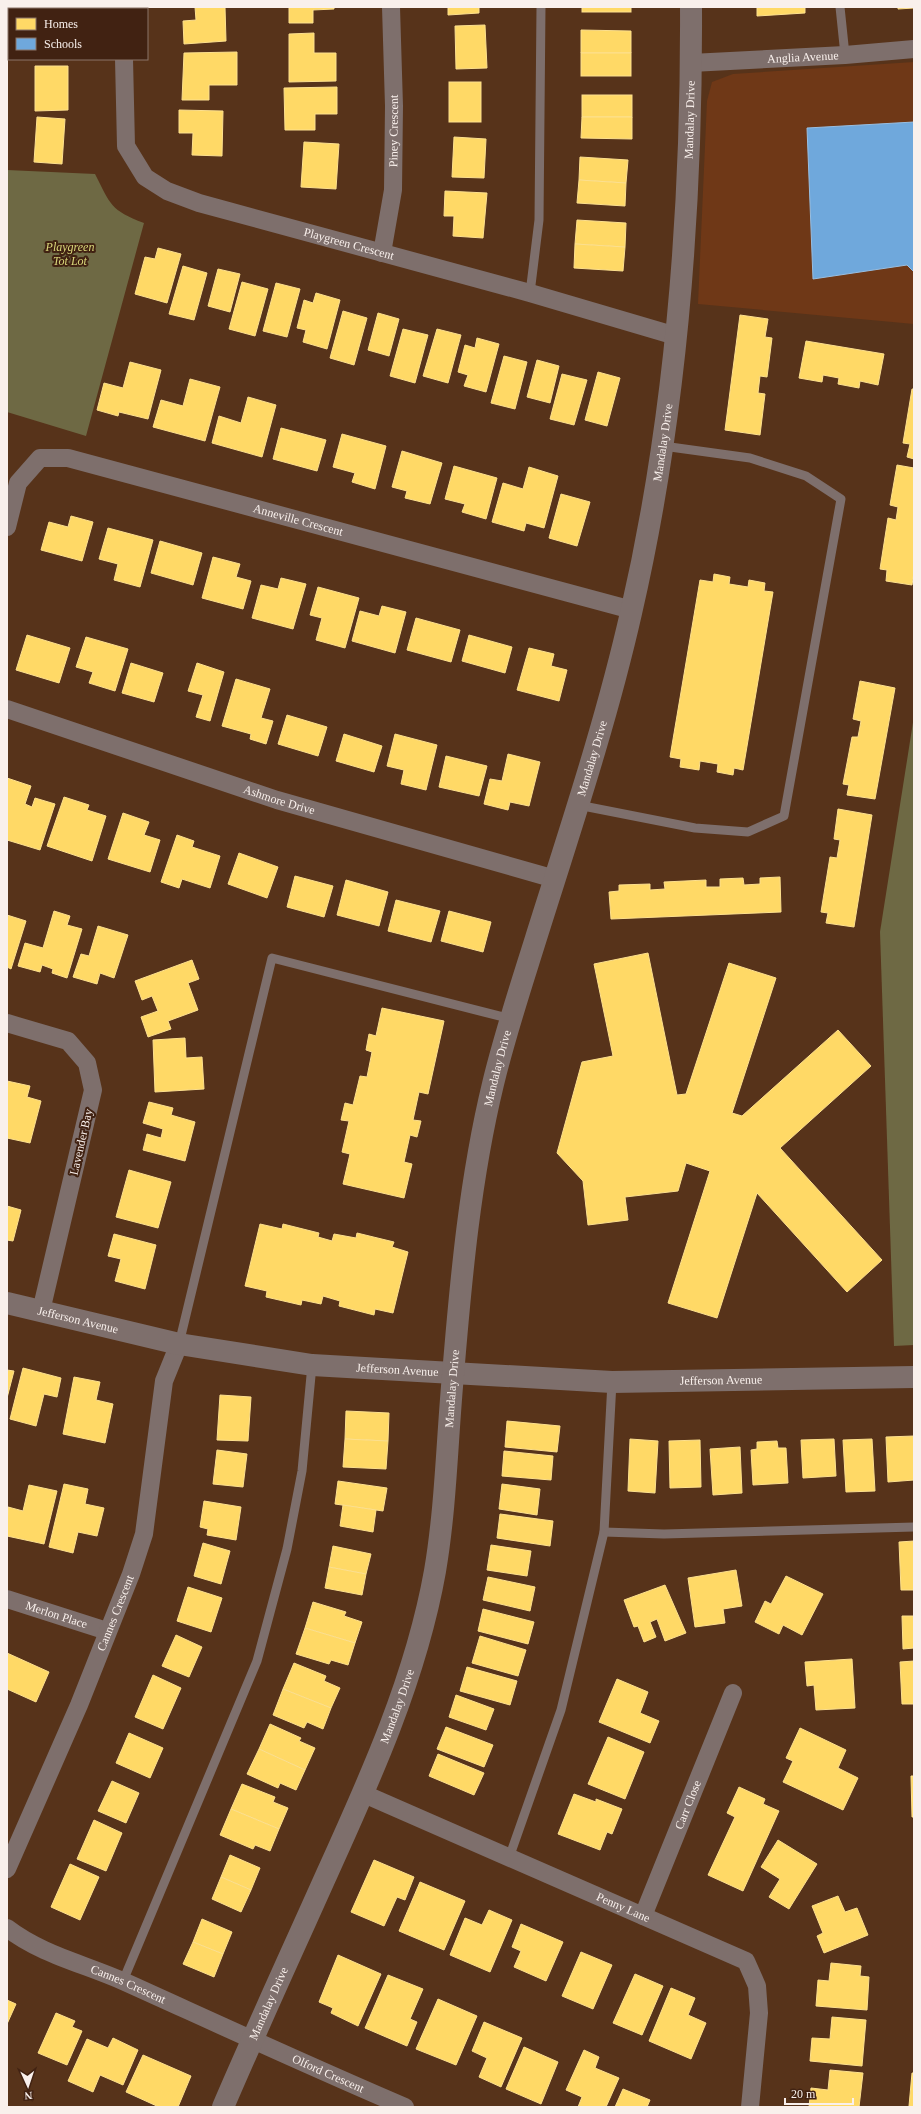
<svg xmlns="http://www.w3.org/2000/svg" width="921" height="2114" viewBox="0 0 921 2114" font-family="Georgia,serif">
<rect width="100%" height="100%" fill="#57331a"/>
<polygon fill="#6f3817" points="914,62 914,324 698,304 707,101 712,82 733,74"/>
<g fill="#6e6944">
<path d="M7,170L95,174C111,205 110,210 144,223L86,436L7,412Z"/>
<polygon points="914,716 914,1345 894,1346 880,932"/>
</g>
<g fill="#ffd966" stroke="#fde08e">
<rect x="31" y="7" width="32" height="2"/>
<polygon points="195,7 225,7 226,41 184,44 183,21 196,20"/>
<polygon points="289,7 334,7 334,9 313,10 313,23 289,23"/>
<polygon points="448,7 479,7 479,13 448,15"/>
<rect x="582" y="7" width="49" height="5"/>
<polygon points="757,7 805,7 805,13 757,16"/>
<polygon points="898,7 914,7 914,8 898,9"/>
<polygon points="485,25 487,68 456,69 455,26"/>
<polygon points="581,30 631,31 631,53 581,53"/>
<polygon points="314,33 314,53 336,53 336,81 289,82 289,34"/>
<polygon points="237,52 237,85 209,85 209,100 182,100 184,53"/>
<rect x="581" y="53" width="50" height="23"/>
<polygon points="35,66 68,66 68,110 35,111"/>
<rect x="449" y="82" width="32" height="40"/>
<polygon points="337,87 337,114 315,114 315,130 285,130 284,88"/>
<rect x="582" y="95" width="50" height="22"/>
<polygon points="179,110 223,111 222,156 192,155 193,133 179,133"/>
<polygon points="37,117 65,119 62,164 34,162"/>
<polygon points="582,117 632,117 632,139 581,138"/>
<polygon points="454,137 486,139 484,178 452,177"/>
<polygon points="304,142 339,144 336,189 301,187"/>
<polygon points="580,157 628,160 626,183 579,180"/>
<polygon points="579,180 626,183 625,206 577,203"/>
<polygon points="445,191 487,193 483,238 453,236 454,216 444,216"/>
<polygon points="577,220 626,223 625,247 575,244"/>
<polygon points="575,244 625,247 623,271 574,268"/>
<polygon points="158,248 181,254 167,303 135,294 145,257 155,259"/>
<polygon points="183,266 207,273 194,320 169,314"/>
<polygon points="218,269 240,274 230,312 208,306"/>
<polygon points="242,282 268,289 255,336 229,329"/>
<polygon points="276,283 300,289 287,337 263,331"/>
<polygon points="316,293 340,300 327,349 303,342 306,330 297,328 304,300 313,303"/>
<polygon points="343,311 367,318 354,365 330,358"/>
<polygon points="378,313 399,319 389,356 368,350"/>
<polygon points="740,315 768,319 765,337 772,338 767,377 760,376 758,393 765,394 760,435 725,430"/>
<polygon points="403,329 428,335 415,383 390,376"/>
<polygon points="437,329 461,335 448,383 423,376"/>
<polygon points="477,338 499,344 486,392 464,386 468,375 458,372 465,345 475,348"/>
<polygon points="806,341 884,354 878,385 860,381 859,388 838,384 839,378 823,375 822,382 799,378"/>
<polygon points="504,356 527,362 515,409 491,403"/>
<polygon points="537,360 559,366 550,403 527,397"/>
<polygon points="130,362 161,370 148,419 119,412 118,416 97,410 104,383 123,388"/>
<polygon points="598,372 620,378 607,426 585,420"/>
<polygon points="562,374 587,380 574,425 550,419"/>
<polygon points="190,379 220,387 205,441 153,427 161,400 183,406"/>
<polygon points="912,389 914,389 914,459 907,457 910,444 903,443"/>
<polygon points="248,397 276,405 262,457 212,443 219,416 241,423"/>
<polygon points="281,428 326,440 317,471 273,459"/>
<polygon points="342,434 386,446 375,489 352,482 355,473 333,467"/>
<polygon points="402,451 442,463 430,504 405,498 407,491 392,487"/>
<polygon points="897,465 914,468 914,572 912,585 886,581 887,570 880,569 888,518 896,520 898,507 890,505"/>
<polygon points="454,466 497,478 486,519 462,512 465,504 445,499"/>
<polygon points="529,467 558,476 544,528 526,523 524,531 492,522 503,483 523,489"/>
<polygon points="561,494 590,502 577,546 549,538"/>
<polygon points="71,516 93,522 82,561 41,550 49,522 68,527"/>
<polygon points="108,528 153,540 140,587 114,580 118,564 99,559"/>
<polygon points="160,541 202,553 193,585 151,573"/>
<polygon points="213,557 240,564 236,577 251,581 243,609 202,598"/>
<polygon points="714,574 730,577 729,584 748,587 749,580 765,583 764,591 773,592 743,770 734,768 733,775 717,772 718,764 700,761 699,770 680,767 681,759 670,757 700,580 713,582"/>
<polygon points="281,578 306,584 293,629 252,618 261,585 278,589"/>
<polygon points="318,587 359,598 345,648 316,640 322,618 310,615"/>
<polygon points="382,606 406,612 395,653 352,641 360,611 379,616"/>
<polygon points="416,618 460,630 451,662 407,650"/>
<polygon points="27,635 70,648 59,683 16,670"/>
<polygon points="469,635 512,647 505,673 462,661"/>
<polygon points="86,637 128,649 115,691 89,683 93,672 76,667"/>
<polygon points="529,648 554,654 551,666 567,670 559,701 517,690"/>
<polygon points="131,663 163,673 154,702 122,693"/>
<polygon points="197,663 224,672 210,721 196,717 203,695 188,691"/>
<polygon points="236,679 270,689 261,718 273,721 266,744 250,739 251,734 222,726"/>
<polygon points="860,681 895,688 875,799 847,795 849,785 843,784 852,737 858,737 861,721 853,719"/>
<polygon points="287,715 327,727 318,756 278,744"/>
<polygon points="344,734 382,746 374,772 336,761"/>
<polygon points="395,734 437,745 426,790 401,784 404,770 387,766"/>
<polygon points="508,754 540,762 529,806 510,802 508,810 484,804 490,779 502,781"/>
<polygon points="446,756 487,766 479,796 439,787"/>
<polygon points="7,778 31,786 25,804 32,807 35,798 55,804 40,850 7,840"/>
<polygon points="64,797 89,805 87,810 106,816 92,861 47,846"/>
<polygon points="838,809 872,815 854,927 826,923 828,913 821,912 830,857 837,858 840,840 834,839"/>
<polygon points="123,813 149,822 144,835 160,840 150,872 108,859"/>
<polygon points="177,835 194,841 192,847 220,856 210,888 182,879 179,888 161,882"/>
<polygon points="239,853 278,867 267,898 228,884"/>
<polygon points="295,876 333,886 324,917 287,907"/>
<polygon points="780,877 781,912 611,919 609,892 619,891 619,885 650,884 650,890 665,889 664,882 706,880 706,887 720,887 720,879 743,878 744,885 760,884 760,878"/>
<polygon points="346,880 388,892 379,926 337,915"/>
<polygon points="396,900 440,911 431,942 388,931"/>
<polygon points="54,911 70,916 67,925 82,929 67,978 52,973 53,969 42,965 40,972 18,966 25,943 43,948"/>
<polygon points="449,911 491,922 483,952 441,941"/>
<polygon points="7,915 26,921 11,969 7,967"/>
<polygon points="98,926 128,935 114,978 100,973 97,984 73,977 81,954 89,956"/>
<polygon points="648,953 677,1095 686,1094 729,963 776,978 732,1113 742,1116 838,1030 871,1066 780,1148 882,1260 847,1292 757,1193 717,1318 668,1303 710,1171 686,1163 678,1191 625,1197 628,1220 588,1225 583,1181 557,1153 582,1062 613,1056 594,964"/>
<polygon points="192,960 199,979 188,983 198,1010 168,1021 171,1029 148,1037 141,1017 158,1011 152,996 142,1000 135,981"/>
<polygon points="382,1008 444,1021 428,1094 419,1092 413,1120 421,1121 417,1137 410,1135 404,1162 412,1164 404,1198 343,1184 350,1154 342,1152 349,1121 341,1120 345,1103 353,1105 360,1076 367,1077 372,1052 366,1050 369,1034 376,1036"/>
<polygon points="185,1038 186,1058 202,1057 204,1089 155,1092 153,1040"/>
<polygon points="7,1081 30,1086 27,1097 41,1101 30,1143 7,1138"/>
<polygon points="149,1102 173,1108 171,1115 195,1122 185,1161 143,1150 147,1134 161,1138 163,1129 143,1123"/>
<polygon points="129,1170 171,1182 158,1228 116,1217"/>
<polygon points="7,1206 21,1210 13,1241 7,1240"/>
<polygon points="260,1224 282,1229 283,1224 319,1233 318,1237 332,1241 334,1234 356,1238 357,1233 394,1242 392,1247 408,1252 393,1313 375,1309 374,1315 339,1306 340,1301 323,1296 321,1304 302,1300 301,1305 266,1297 267,1291 245,1286"/>
<polygon points="114,1234 156,1245 145,1289 115,1281 121,1259 108,1256"/>
<polygon points="23,1368 61,1378 57,1397 44,1394 36,1426 10,1419"/>
<polygon points="7,1370 14,1371 7,1398"/>
<polygon points="74,1377 100,1382 96,1400 113,1404 105,1443 63,1434"/>
<polygon points="220,1395 251,1397 248,1441 217,1440"/>
<polygon points="346,1411 389,1413 388,1441 345,1439"/>
<polygon points="507,1421 560,1426 557,1452 505,1447"/>
<polygon points="914,1436 914,1480 888,1482 886,1437"/>
<polygon points="345,1439 388,1441 386,1469 343,1467"/>
<polygon points="630,1439 658,1441 655,1493 628,1491"/>
<polygon points="834,1439 836,1476 803,1478 801,1440"/>
<polygon points="872,1439 875,1491 846,1492 843,1440"/>
<polygon points="700,1440 701,1487 670,1488 669,1441"/>
<polygon points="777,1441 778,1448 786,1448 788,1483 753,1485 751,1450 757,1449 757,1442"/>
<polygon points="740,1447 742,1493 713,1495 710,1449"/>
<polygon points="217,1450 247,1454 243,1487 213,1484"/>
<polygon points="504,1451 553,1456 551,1480 502,1476"/>
<polygon points="338,1481 387,1488 383,1511 335,1504"/>
<polygon points="64,1484 88,1489 85,1504 104,1508 97,1536 78,1532 73,1553 49,1547"/>
<polygon points="502,1484 540,1489 537,1515 499,1509"/>
<polygon points="29,1485 57,1491 44,1544 7,1536 8,1507 23,1511"/>
<polygon points="204,1501 241,1507 236,1540 207,1535 208,1529 200,1527"/>
<polygon points="343,1505 376,1510 373,1532 340,1526"/>
<polygon points="500,1514 553,1521 550,1546 497,1538"/>
<polygon points="914,1541 914,1590 901,1590 899,1542"/>
<polygon points="203,1543 230,1551 221,1584 194,1576"/>
<polygon points="491,1545 531,1551 527,1576 487,1570"/>
<polygon points="333,1546 371,1554 366,1574 329,1567"/>
<polygon points="329,1567 366,1574 362,1595 325,1588"/>
<polygon points="736,1570 742,1606 723,1609 725,1623 695,1627 688,1578"/>
<polygon points="786,1576 823,1594 802,1635 783,1625 779,1634 755,1622 765,1601 771,1604"/>
<polygon points="488,1577 535,1587 530,1611 483,1600"/>
<polygon points="665,1585 686,1633 665,1641 657,1619 650,1622 656,1637 644,1642 638,1626 634,1627 624,1600"/>
<polygon points="188,1587 222,1598 211,1632 177,1621"/>
<polygon points="313,1602 346,1612 344,1616 362,1622 355,1643 305,1628"/>
<polygon points="483,1609 534,1622 528,1644 478,1631"/>
<polygon points="902,1616 914,1616 914,1648 903,1649"/>
<polygon points="305,1628 355,1643 348,1665 331,1660 329,1664 296,1654"/>
<polygon points="176,1635 202,1647 189,1677 162,1666"/>
<polygon points="480,1636 526,1650 518,1676 472,1663"/>
<polygon points="7,1653 49,1672 36,1702 7,1689"/>
<polygon points="852,1659 855,1708 816,1710 814,1685 807,1686 805,1662"/>
<polygon points="914,1661 914,1704 902,1704 900,1662"/>
<polygon points="294,1663 326,1676 324,1681 340,1688 331,1708 283,1689"/>
<polygon points="467,1667 517,1681 510,1705 460,1691"/>
<polygon points="153,1675 181,1688 163,1729 135,1717"/>
<polygon points="617,1679 648,1692 640,1713 659,1721 650,1743 599,1722"/>
<polygon points="283,1689 331,1708 323,1729 307,1722 304,1728 273,1715"/>
<polygon points="456,1695 494,1709 486,1730 449,1717"/>
<polygon points="270,1724 301,1738 299,1741 315,1748 305,1770 259,1749"/>
<polygon points="446,1727 493,1745 484,1767 437,1749"/>
<polygon points="800,1728 846,1750 838,1768 858,1778 843,1810 783,1782 793,1761 786,1758"/>
<polygon points="129,1733 163,1748 150,1778 116,1763"/>
<polygon points="608,1737 644,1752 625,1799 588,1784"/>
<polygon points="259,1749 305,1770 296,1790 280,1783 278,1788 247,1774"/>
<polygon points="438,1754 484,1773 474,1795 429,1776"/>
<polygon points="911,1776 914,1776 914,1817 912,1817"/>
<polygon points="112,1781 139,1793 126,1823 98,1811"/>
<polygon points="242,1784 275,1797 273,1802 288,1808 279,1829 231,1809"/>
<polygon points="739,1787 765,1799 763,1804 779,1811 743,1891 708,1875 735,1817 727,1813"/>
<polygon points="574,1794 596,1802 596,1799 622,1809 612,1834 607,1832 600,1850 558,1834"/>
<polygon points="231,1809 279,1829 270,1851 255,1845 253,1849 220,1835"/>
<polygon points="94,1820 122,1833 106,1871 77,1859"/>
<polygon points="778,1840 817,1864 789,1909 769,1897 780,1879 761,1867"/>
<polygon points="230,1855 260,1868 251,1890 221,1877"/>
<polygon points="374,1860 414,1877 405,1900 397,1897 384,1926 351,1912"/>
<polygon points="70,1864 99,1877 80,1920 51,1907"/>
<polygon points="221,1877 251,1890 241,1912 212,1899"/>
<polygon points="420,1882 465,1901 444,1950 399,1931"/>
<polygon points="838,1896 845,1912 857,1908 868,1935 824,1953 817,1936 823,1933 812,1906"/>
<polygon points="489,1910 512,1920 490,1972 450,1955 465,1918 482,1925"/>
<polygon points="202,1919 232,1932 223,1954 193,1942"/>
<polygon points="521,1924 563,1942 546,1981 514,1967 521,1951 512,1947"/>
<polygon points="193,1942 223,1954 214,1977 183,1964"/>
<polygon points="581,1952 612,1965 593,2009 562,1996"/>
<polygon points="338,1955 381,1974 358,2026 331,2013 333,2008 319,2002"/>
<polygon points="831,1963 861,1966 860,1976 869,1977 867,2010 816,2006 818,1980 829,1981"/>
<polygon points="635,1974 663,1986 642,2035 613,2023"/>
<polygon points="388,1975 423,1989 410,2019 417,2022 407,2046 365,2028"/>
<polygon points="671,1988 695,1998 688,2015 706,2023 691,2059 649,2041"/>
<polygon points="438,1999 477,2016 456,2065 416,2049"/>
<polygon points="7,2000 16,2004 7,2024"/>
<polygon points="56,2013 75,2021 72,2027 82,2031 67,2065 38,2053"/>
<polygon points="832,2017 866,2020 862,2066 810,2061 812,2038 830,2039"/>
<polygon points="484,2022 522,2038 501,2087 479,2077 487,2058 472,2051"/>
<polygon points="113,2038 138,2050 123,2085 100,2075 93,2092 68,2081 87,2039 108,2048"/>
<polygon points="524,2047 558,2062 541,2104 506,2089"/>
<polygon points="584,2050 599,2057 595,2068 619,2078 606,2107 578,2107 582,2097 566,2090"/>
<polygon points="143,2055 191,2076 178,2107 159,2107 126,2092"/>
<polygon points="830,2070 863,2073 859,2107 809,2107 811,2088 828,2090"/>
<polygon points="912,2073 914,2073 914,2107 909,2106"/>
<polygon points="623,2089 650,2100 647,2107 615,2107"/>
</g>
<polygon fill="#6fa8dc" stroke="#98bee1" points="914,122 914,272 907,265 813,279 807,128"/>
<g fill="none" stroke-linecap="round" stroke-linejoin="round">
<g stroke="#7e6f6c" stroke-width="9">
<polyline points="840,7 845,55"/>
<polyline points="530,293 539,220 541,7"/>
<polyline points="578,805 695,828 748,832 784,816 841,499 806,476 750,458 663,446"/>
<polyline points="179,1344 272,958 511,1019"/>
<polyline points="604,1532 664,1534 914,1527"/>
<polyline points="509,1858 561,1710 604,1532 612,1382"/>
<polyline points="123,1981 257,1661 287,1549 302,1471 312,1365"/>
</g>
<g stroke="#7e6f6c" stroke-width="18">
<polyline points="122,7 122,9"/>
<path id="s1" d="M124,59L126,146L145,177L167,191L199,203L530,293L676,336"/>
<path id="s2" d="M691,63L845,55L914,49"/>
<path id="s3" d="M382,253L393,190L394,106L391,7"/>
<path id="s4" d="M7,527L18,483L40,458H68L632,610"/>
<path id="s5" d="M7,709L277,800L555,879"/>
<polyline points="7,1023 68,1041 87,1063 93,1090 41,1311"/>
<path id="s6" d="M7,1599L107,1631"/>
<path id="s7" d="M364,1794L746,1961L757,1986L759,2013L750,2107"/>
<path id="s8" d="M7,1869L79,1705L131,1574L144,1534L164,1381L179,1344"/>
<path id="s9" d="M643,1916L733,1693"/>
<path id="s10" d="M7,1928C42,1955 85,1964 125,1982C218,2024 311,2067 405,2107"/>
</g>
<g stroke="#7e6f6c" stroke-width="22">
<path id="s11" d="M7,1303L179,1344L312,1365L612,1382L914,1377"/>
<path id="s12" d="M223,2107C256,2030 291,1954 325,1878C370,1779 416,1678 435,1571C446,1506 447,1440 453,1375C461,1278 470,1179 493,1084C505,1034 521,986 536,938C570,830 606,723 631,613C677,414 692,211 691,7"/>
</g>
</g>
<g text-anchor="middle" dominant-baseline="central" stroke-width="4" stroke-linejoin="round" paint-order="stroke">
<g font-size="12" fill="#f9f0ec" stroke="#412212">
<text stroke="none"><textPath href="#s2" startOffset="112">Anglia Avenue</textPath></text>
<text stroke="none"><textPath href="#s12" startOffset="2057">Mandalay Drive</textPath></text>
<text stroke="none"><textPath href="#s3" startOffset="123">Piney Crescent</textPath></text>
<text stroke="none"><textPath href="#s1" startOffset="339">Playgreen Crescent</textPath></text>
<text stroke="none"><textPath href="#s12" startOffset="1733">Mandalay Drive</textPath></text>
<text stroke="none"><textPath href="#s4" startOffset="345">Anneville Crescent</textPath></text>
<text stroke="none"><textPath href="#s12" startOffset="1409">Mandalay Drive</textPath></text>
<text stroke="none"><textPath href="#s5" startOffset="287">Ashmore Drive</textPath></text>
<text stroke="none"><textPath href="#s12" startOffset="1085">Mandalay Drive</textPath></text>
<text transform="translate(81 1142) rotate(-77)">Lavender Bay</text>
<text stroke="none"><textPath href="#s11" startOffset="73">Jefferson Avenue</textPath></text>
<text stroke="none"><textPath href="#s11" startOffset="397">Jefferson Avenue</textPath></text>
<text stroke="none"><textPath href="#s11" startOffset="721">Jefferson Avenue</textPath></text>
<text stroke="none"><textPath href="#s12" startOffset="761">Mandalay Drive</textPath></text>
<text stroke="none"><textPath href="#s8" startOffset="278">Cannes Crescent</textPath></text>
<text stroke="none"><textPath href="#s6" startOffset="52">Merlon Place</textPath></text>
<text stroke="none"><textPath href="#s12" startOffset="437">Mandalay Drive</textPath></text>
<text stroke="none"><textPath href="#s9" startOffset="120">Carr Close</textPath></text>
<text stroke="none"><textPath href="#s7" startOffset="283">Penny Lane</textPath></text>
<text stroke="none"><textPath href="#s10" startOffset="134">Cannes Crescent</textPath></text>
<text stroke="none"><textPath href="#s12" startOffset="113">Mandalay Drive</textPath></text>
<text stroke="none"><textPath href="#s10" startOffset="353">Olford Crescent</textPath></text>
</g>
<g font-size="12" font-style="italic" fill="#dad87b" stroke="#412212">
<text x="70" y="247">Playgreen<tspan x="70" dy="14">Tot Lot</tspan></text>
</g>
</g>
<rect width="921" height="2114" fill="none" stroke="#f9f0ec" stroke-width="16"/>
<rect x="8" y="8" width="140" height="52" fill="#412212" stroke="#8b7469"/>
<rect x="16" y="18" width="20" height="12" fill="#ffd966" stroke="#8b7469"/>
<text x="44" y="28" font-size="12" fill="#f9f0ec">Homes</text>
<rect x="16" y="38" width="20" height="12" fill="#6fa8dc" stroke="#8b7469"/>
<text x="44" y="48" font-size="12" fill="#f9f0ec">Schools</text>
<g transform="translate(28 2086) rotate(177)" stroke="#412212" stroke-width="3" paint-order="stroke">
<path d="M0-3L7 15L0 10L-7 15Z" fill="#f9f0ec"/>
<text y="-6" font-size="11" font-weight="bold" text-anchor="middle" fill="#f9f0ec">N</text>
</g>
<path d="M785 2098v6h68v-6" fill="none" stroke="#f9f0ec" stroke-width="2"/>
<text x="791" y="2098" font-size="12" fill="#f9f0ec" stroke="#412212" stroke-width="3" paint-order="stroke">20 m</text>
</svg>
